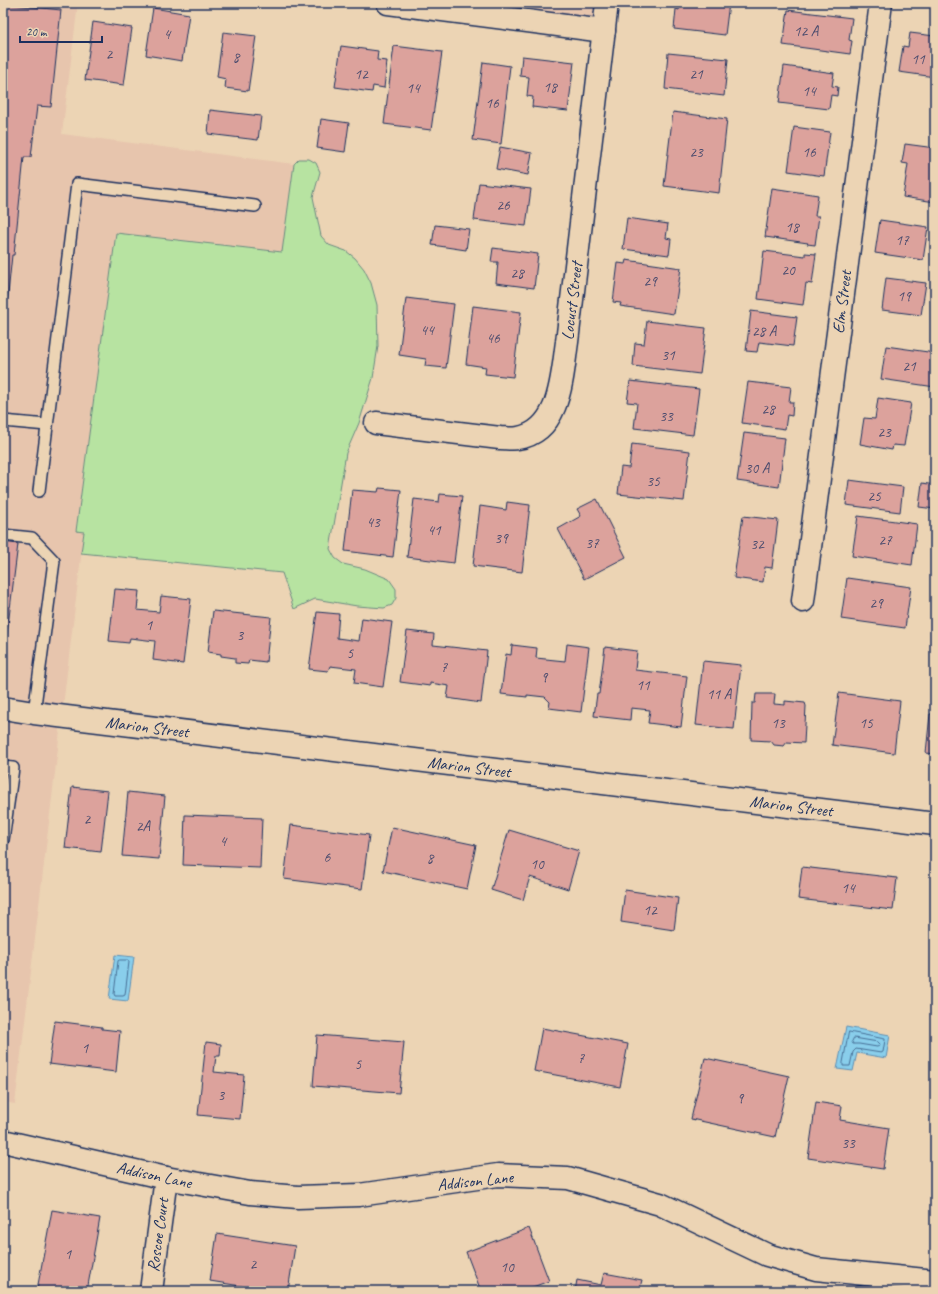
<svg xmlns="http://www.w3.org/2000/svg" width="938" height="1294" viewBox="0 0 938 1294" font-family="Caveat,sans-serif">
<rect width="100%" height="100%" fill="#ecd4b4"/>
<filter id="ink" filterUnits="userSpaceOnUse"><feTurbulence type="fractalNoise" baseFrequency=".025" numOctaves="2"/><feDisplacementMap in="SourceGraphic" scale="8" xChannelSelector="R" yChannelSelector="G"/><feConvolveMatrix kernelMatrix="1 2 1 2 8 2 1 2 1" color-interpolation-filters="sRGB"/></filter>
<g filter="url(#ink)">
<g fill="#e7c5ad">
<polygon points="3,3 78,3 62,134 294,164 283,252 116,233 76,530 84,532 15,1104 3,1102"/>
<polygon points="386,3 607,3 604,31"/>
</g>
<polygon fill="#b7e3a1" stroke="#698980" points="299,159 309,159 316,163 320,172 313,197 321,236 329,245 346,251 355,258 364,269 371,283 377,305 378,346 373,378 359,423 346,453 330,549 335,558 343,564 365,569 389,579 396,589 396,598 392,605 384,608 357,606 315,599 294,609 282,573 81,553 84,532 76,531 116,233 282,252 294,164"/>
<g fill="#89ceeb" stroke="#5d8eb3">
<polygon points="115,955 134,957 128,1001 109,999"/>
<polygon points="846,1027 890,1035 886,1058 857,1053 853,1071 837,1069"/>
</g>
<g fill="none" stroke-linecap="round" stroke-linejoin="round">
<g stroke="#476f96" stroke-width="1">
<polygon points="120,960 128,960 129,962 125,995 123,996 115,996 114,994 118,961"/>
<polygon points="849,1032 885,1039 885,1040 883,1052 881,1053 856,1049 853,1052 850,1066 843,1066 843,1063"/>
<polygon points="854,1038 878,1042 880,1044 879,1046 877,1047 859,1044 853,1044 852,1042"/>
</g>
</g>
<g fill="#dca29c" stroke="#1b2f5e">
<polygon points="680,3 729,3 725,35 674,29 676,9 679,10"/>
<polygon points="3,4 61,10 51,107 37,106 31,157 24,157 14,255 12,255 3,343"/>
<polygon points="153,8 189,14 182,61 146,55"/>
<polygon points="788,10 852,18 849,40 852,41 850,54 783,45"/>
<polygon points="93,22 132,28 124,85 85,80"/>
<polygon points="223,32 256,36 248,91 225,88 226,79 217,77"/>
<polygon points="910,33 935,36 935,77 899,72 903,46 908,47"/>
<polygon points="341,46 378,51 377,60 387,61 384,88 373,86 372,92 335,87"/>
<polygon points="394,46 442,52 431,130 384,124"/>
<polygon points="668,53 728,59 724,96 665,89"/>
<polygon points="522,56 574,62 568,111 532,107 533,97 527,96 529,77 520,76"/>
<polygon points="483,62 510,66 501,144 473,140"/>
<polygon points="784,66 834,73 832,86 838,87 837,96 831,95 829,109 779,103"/>
<polygon points="210,110 261,116 258,140 208,134"/>
<polygon points="673,112 727,119 719,193 664,186"/>
<polygon points="321,119 349,123 345,152 317,148"/>
<polygon points="794,127 830,132 824,176 788,171"/>
<polygon points="905,144 935,148 935,202 903,197 908,164 902,163"/>
<polygon points="500,147 532,153 528,175 496,169"/>
<polygon points="479,183 531,189 526,226 474,220"/>
<polygon points="772,188 818,195 815,216 819,216 815,245 807,244 808,243 765,237"/>
<polygon points="627,218 668,224 666,238 671,239 669,255 623,249"/>
<polygon points="880,220 928,227 923,260 875,253"/>
<polygon points="435,225 469,229 466,250 432,245"/>
<polygon points="493,248 538,254 534,288 496,283 498,262 491,262"/>
<polygon points="764,251 805,256 805,253 816,254 812,284 806,283 803,305 758,299"/>
<polygon points="626,260 681,268 674,314 620,306 621,303 613,302 618,263 625,264"/>
<polygon points="886,278 926,283 921,315 882,310"/>
<polygon points="406,298 454,304 446,368 425,366 426,359 399,355"/>
<polygon points="473,306 521,312 513,377 485,374 486,367 466,364"/>
<polygon points="751,311 797,317 793,346 759,342 757,352 746,351"/>
<polygon points="647,321 706,328 700,374 633,366 635,343 644,344"/>
<polygon points="886,346 935,353 935,387 881,379"/>
<polygon points="630,381 699,389 693,435 634,428 637,403 627,402"/>
<polygon points="748,382 791,387 789,402 793,402 792,416 787,415 785,429 742,423"/>
<polygon points="878,398 911,403 904,446 893,445 892,450 860,444 864,418 875,419"/>
<polygon points="744,433 785,438 779,487 737,481"/>
<polygon points="632,444 690,451 684,501 618,494 621,467 629,468"/>
<polygon points="849,480 903,487 900,512 846,505"/>
<polygon points="922,483 935,485 935,509 919,507"/>
<polygon points="379,488 401,490 393,557 345,551 352,490 378,492"/>
<polygon points="440,494 462,496 454,563 407,557 414,499 439,502"/>
<polygon points="597,499 626,557 584,579 558,529 581,516 577,509"/>
<polygon points="507,502 530,505 522,572 473,566 480,506 506,510"/>
<polygon points="743,516 778,520 772,568 765,567 763,582 734,578"/>
<polygon points="858,516 917,524 912,565 852,556"/>
<polygon points="3,542 18,544 3,666"/>
<polygon points="847,578 911,587 905,628 841,619"/>
<polygon points="115,589 139,591 137,610 159,612 161,596 191,599 183,664 153,660 155,641 130,638 129,643 109,641"/>
<polygon points="213,611 271,617 266,662 249,660 248,664 235,663 235,658 221,656 221,654 208,652"/>
<polygon points="317,612 339,614 337,638 359,641 362,618 392,622 383,687 354,683 356,669 330,666 328,671 309,669"/>
<polygon points="407,631 434,634 433,645 487,651 481,703 447,698 449,686 430,683 430,686 400,682"/>
<polygon points="567,644 589,647 581,712 549,708 550,702 545,697 527,695 527,697 501,694 506,654 511,655 512,645 537,648 536,658 565,661"/>
<polygon points="605,647 637,651 635,670 687,676 681,727 648,723 650,710 631,708 630,720 594,716 597,694 599,694"/>
<polygon points="703,661 741,665 734,729 696,725"/>
<polygon points="839,693 900,701 894,753 832,745"/>
<polygon points="756,694 775,694 774,704 785,705 785,701 805,703 806,706 804,743 787,742 784,746 774,745 771,741 751,740 752,703 755,703"/>
<polygon points="930,714 935,714 935,754 926,753"/>
<polygon points="72,787 108,791 101,852 65,848"/>
<polygon points="128,792 165,796 159,859 122,856"/>
<polygon points="185,815 262,818 260,868 183,865"/>
<polygon points="291,825 369,835 362,889 284,879"/>
<polygon points="392,827 476,845 467,889 383,871"/>
<polygon points="509,830 579,851 568,889 530,877 523,900 491,890"/>
<polygon points="802,867 897,878 893,910 798,899"/>
<polygon points="625,890 678,898 674,930 621,922"/>
<polygon points="55,1021 102,1027 102,1029 120,1031 116,1072 49,1064"/>
<polygon points="542,1028 628,1044 620,1087 534,1071"/>
<polygon points="317,1035 404,1042 399,1093 313,1086"/>
<polygon points="206,1042 221,1044 220,1056 216,1056 214,1072 244,1075 240,1119 198,1115"/>
<polygon points="705,1058 789,1076 775,1137 691,1119"/>
<polygon points="816,1102 842,1106 840,1120 889,1128 883,1169 808,1158"/>
<polygon points="52,1210 100,1218 87,1291 37,1290"/>
<polygon points="529,1228 549,1281 522,1291 481,1291 466,1252"/>
<polygon points="217,1234 295,1246 288,1291 271,1291 210,1281"/>
<polygon points="604,1273 642,1280 639,1291 575,1291 577,1280 601,1285"/>
</g>
<g fill="none" stroke-linecap="round" stroke-linejoin="round">
<g stroke="#1b2f5e" stroke-width="14">
<g id="service">
<polyline points="3,421 47,425"/>
<polyline points="39,491 77,184 255,206"/>
<polyline points="3,535 32,538 54,561 34,713"/>
<polyline points="3,767 13,768 3,840"/>
</g>
</g>
<g stroke="#1b2f5e" stroke-width="25">
<g id="minor">
<polyline points="388,3 604,31"/>
<path d="M376,423L500,438C506,438 512,439 518,438C561,431 562,375 567,342L607,3"/>
<polyline points="803,601 881,3"/>
<polyline points="3,708 34,713 935,824"/>
<polyline points="3,1141 166,1178 250,1193 298,1197 359,1195 498,1175 568,1178 660,1204 767,1255 816,1269 935,1281"/>
<polyline points="151,1291 166,1178"/>
</g>
</g>
<use href="#service" stroke="#ecd4b4" stroke-width="11"/>
<use href="#minor" stroke="#ecd4b4" stroke-width="22"/>
</g>
</g>
<g text-anchor="middle" dominant-baseline="central" stroke-width="3.5" stroke-linejoin="round" paint-order="stroke">
<g font-size="15" fill="#4b4c6e">
<text x="806" y="31">12 A</text>
<text x="167" y="34">4</text>
<text x="109" y="54">2</text>
<text x="236" y="57">8</text>
<text x="918" y="59">11</text>
<text x="361" y="74">12</text>
<text x="696" y="74">21</text>
<text x="550" y="87">18</text>
<text x="413" y="88">14</text>
<text x="809" y="91">14</text>
<text x="492" y="103">16</text>
<text x="696" y="152">23</text>
<text x="809" y="152">16</text>
<text x="503" y="205">26</text>
<text x="792" y="227">18</text>
<text x="902" y="240">17</text>
<text x="788" y="270">20</text>
<text x="517" y="273">28</text>
<text x="650" y="281">29</text>
<text x="904" y="296">19</text>
<text x="427" y="330">44</text>
<text x="764" y="331">28 A</text>
<text x="493" y="338">46</text>
<text x="668" y="355">31</text>
<text x="909" y="366">21</text>
<text x="768" y="409">28</text>
<text x="666" y="416">33</text>
<text x="884" y="432">23</text>
<text x="757" y="468">30 A</text>
<text x="653" y="481">35</text>
<text x="874" y="496">25</text>
<text x="373" y="522">43</text>
<text x="434" y="530">41</text>
<text x="501" y="538">39</text>
<text x="885" y="540">27</text>
<text x="592" y="543">37</text>
<text x="757" y="544">32</text>
<text x="876" y="603">29</text>
<text x="149" y="625">1</text>
<text x="240" y="635">3</text>
<text x="350" y="653">5</text>
<text x="444" y="667">7</text>
<text x="544" y="677">9</text>
<text x="643" y="685">11</text>
<text x="719" y="694">11 A</text>
<text x="778" y="723">13</text>
<text x="866" y="723">15</text>
<text x="87" y="819">2</text>
<text x="143" y="826">2A</text>
<text x="223" y="841">4</text>
<text x="327" y="857">6</text>
<text x="430" y="858">8</text>
<text x="537" y="864">10</text>
<text x="848" y="888">14</text>
<text x="650" y="910">12</text>
<text x="85" y="1048">1</text>
<text x="581" y="1058">7</text>
<text x="358" y="1064">5</text>
<text x="221" y="1095">3</text>
<text x="740" y="1098">9</text>
<text x="848" y="1143">33</text>
<text x="68" y="1254">1</text>
<text x="253" y="1264">2</text>
<text x="507" y="1267">10</text>
</g>
<g font-size="17" fill="#1b2f5e" stroke="#ecd4b4">
<text transform="translate(572 301) rotate(-83)">Locust Street</text>
<text transform="translate(842 302) rotate(-83)">Elm Street</text>
<text transform="translate(147 727) rotate(7)">Marion Street</text>
<text transform="translate(469 767) rotate(7)">Marion Street</text>
<text transform="translate(791 806) rotate(7)">Marion Street</text>
<text transform="translate(154 1175) rotate(12)">Addison Lane</text>
<text transform="translate(475 1181) rotate(-6)">Addison Lane</text>
<text transform="translate(158 1235) rotate(-82)">Roscoe Court</text>
</g>
</g>
<rect width="938" height="1294" fill="none" stroke="#ecd4b4" stroke-width="16"/>
<rect x="8" y="8" width="922" height="1278" fill="none" stroke="#1b2f5e" stroke-width="1.5" filter="url(#ink)"/>
<path d="M20 36v6h82v-6" fill="none" stroke="#1b2f5e" stroke-width="2"/>
<text x="26" y="36" font-size="12" fill="#1b2f5e" stroke="#ecd4b4" stroke-width="3" paint-order="stroke">20 m</text>
</svg>
